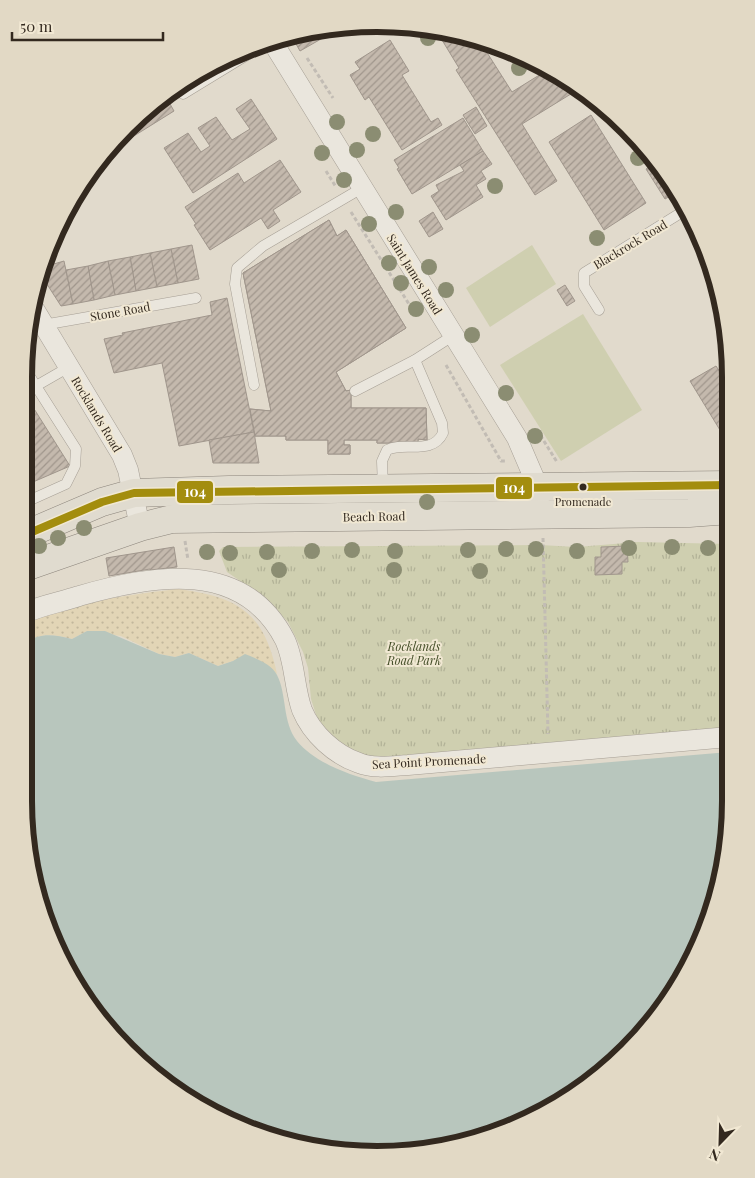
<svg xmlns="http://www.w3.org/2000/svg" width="755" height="1178" viewBox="0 0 755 1178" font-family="'Playfair Display',serif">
<defs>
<pattern id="sand-dots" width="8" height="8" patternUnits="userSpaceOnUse" patternTransform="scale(1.25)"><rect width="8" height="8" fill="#e2d5b6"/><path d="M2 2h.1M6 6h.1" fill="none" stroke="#c2b79c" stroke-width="1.8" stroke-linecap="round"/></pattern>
<pattern id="park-tufts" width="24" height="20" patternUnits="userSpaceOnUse" patternTransform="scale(1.25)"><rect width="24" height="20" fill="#cfcfb0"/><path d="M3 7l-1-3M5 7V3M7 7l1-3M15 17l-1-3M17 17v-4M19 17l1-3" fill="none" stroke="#b2b297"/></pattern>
<pattern id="building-hatch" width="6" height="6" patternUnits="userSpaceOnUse" patternTransform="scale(1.25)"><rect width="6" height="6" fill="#c4b9ad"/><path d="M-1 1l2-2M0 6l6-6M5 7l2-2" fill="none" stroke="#a0968c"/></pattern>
</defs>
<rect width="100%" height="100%" fill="#e1dacc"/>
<g fill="#cfcfb0">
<polygon points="532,245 556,284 490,327 466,288"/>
<polygon points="583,314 642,410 561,461 500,365"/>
</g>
<path fill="url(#sand-dots)" d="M178,589C238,597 264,612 277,674L264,663L233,661L218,666L189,653L175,657L159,654L121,636L87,631L72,639C54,635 41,632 25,643V626C43,606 148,592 178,589Z"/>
<polygon fill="url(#park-tufts)" points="638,542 730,544 729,730 389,762 343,749 318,721 311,699 308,668 303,652 288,622 262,596 227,572 219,551 223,547 540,545 577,547"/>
<path fill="#b8c6bd" d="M87,631H105L159,654L175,657L189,653L218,666L233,661L245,654C255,658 272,664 277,675C287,694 282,722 297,741C315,763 350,775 376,782L729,752L728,846L704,936L644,1034L555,1107L469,1142L355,1154L264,1135L162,1081L84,997L42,914L24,800L25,643C41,632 54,635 72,639Z"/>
<g fill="url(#building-hatch)" stroke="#a0968c" fill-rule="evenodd">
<polygon points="342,27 300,51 291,35"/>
<polygon points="453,34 496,45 486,51 512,92 549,69 579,89 522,124 557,181 535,195 456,70 459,68 442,40"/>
<polygon points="390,40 409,71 402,75 431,122 438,118 442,125 402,150 369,97 365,100 350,75 360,69 355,62"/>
<polygon points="165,95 174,111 105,154 111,144"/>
<polygon points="251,99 277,139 193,193 164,148 188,133 201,152 210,146 198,128 216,117 232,140 250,129 236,109"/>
<polygon points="476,107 487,126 475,134 463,115"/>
<polygon points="591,115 646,203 604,230 549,142"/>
<polygon points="463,118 483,151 412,194 397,169 399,168 394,160"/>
<polygon points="483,151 492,164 481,171 486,179 476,185 483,197 446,220 431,196 439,191 436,185 464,171 460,165"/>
<polygon points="280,160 301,192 273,210 280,221 268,229 261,218 210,250 194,225 196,224 185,207 238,173 244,183"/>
<polygon points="658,162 677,192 665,199 646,169"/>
<polygon points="433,212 443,229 429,237 419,221"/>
<path d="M329,220L337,236L346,230L406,328L336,372L346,391L351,390V408H426L427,440L418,439V443H377V440H344V445H350V454H328V440H286V436H255L250,409L271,411L243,273ZM303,361L318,388L323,385L326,394L327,407H285V397L290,395L285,372Z"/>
<polygon points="329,220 337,236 346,230 406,328 336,372 346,391 351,390 351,408 426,408 427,440 418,439 418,443 377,443 377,440 344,440 344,445 350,445 350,454 328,454 328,440 286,440 286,436 255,436 250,409 271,411 243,273"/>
<polygon points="192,245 199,279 178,283 171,249"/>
<polygon points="171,249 178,283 157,287 150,253"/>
<polygon points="150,253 157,287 136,291 130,257"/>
<polygon points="130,257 136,291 115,295 108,261"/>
<polygon points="64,261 73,304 61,306 43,278 47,266"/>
<polygon points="108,261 115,295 94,300 88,266"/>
<polygon points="88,266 94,300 73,304 66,270"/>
<polygon points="565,285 575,301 567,306 557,290"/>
<polygon points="227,298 254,432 179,446 162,363 114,373 104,339 123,335 122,333 212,315 210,302"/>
<polygon points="716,366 724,378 729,375 730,377 730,433 723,435 690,381"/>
<polygon points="26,396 70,466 26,485"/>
<polygon points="254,432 259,463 213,463 209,440"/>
<polygon points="627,546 628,562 622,562 622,574 595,575 595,557 601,557 601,547"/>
<polygon points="174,547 177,567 150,570 150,569 109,576 106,558"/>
</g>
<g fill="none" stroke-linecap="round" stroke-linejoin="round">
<g stroke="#a69f95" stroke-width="11">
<g id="lane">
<polyline points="183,94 265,44"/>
<polyline points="599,310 584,286 584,273 687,209"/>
<polyline points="43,325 196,298"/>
<polyline points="254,385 235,284 237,268 263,246 362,188"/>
<polyline points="36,386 69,367"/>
<polyline points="355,391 415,360 454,335"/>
<path d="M383,488L382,461L387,450C404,441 432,456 443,433L442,423L415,360"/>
<polyline points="26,502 66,484 75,466 76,449 27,372"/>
</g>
</g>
<g stroke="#a69f95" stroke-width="21">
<g id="street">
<polyline points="272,41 517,438 538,487 539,499"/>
<polyline points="34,309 122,455 128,470 140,527"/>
<path d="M25,613C42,605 62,602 79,596C152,575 243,558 285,640C295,661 294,688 302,710C312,734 335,755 359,763C374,769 392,766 408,765L729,737"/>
</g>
</g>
<g stroke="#8c857c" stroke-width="29">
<g id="primary">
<polyline points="25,535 102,502 134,493 229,490 730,485"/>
<polyline points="25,567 140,527 172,519 689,513 730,510"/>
</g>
</g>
<g stroke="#c2bcb4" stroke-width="3" stroke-dasharray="4 2.5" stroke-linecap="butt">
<polyline points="307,58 333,98"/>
<polyline points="326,171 336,187"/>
<polyline points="351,212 414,312"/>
<polyline points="446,365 501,461 506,461"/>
<polyline points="537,430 557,462"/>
<polyline points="543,538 548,734"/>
<polyline points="185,541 188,560"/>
</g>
<use href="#lane" stroke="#eae6dd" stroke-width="10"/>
<use href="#street" stroke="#eae6dd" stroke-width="20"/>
<use href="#primary" stroke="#e0dbcf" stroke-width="28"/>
<g stroke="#f1e8d3" stroke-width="11">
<polyline id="bus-1" points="25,535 102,502 134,493 730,485"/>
</g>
<use href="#bus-1" stroke="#a38d0e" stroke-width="8"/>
</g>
<g fill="#8b8d72">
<circle cx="428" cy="38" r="8"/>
<circle cx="519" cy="68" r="8"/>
<circle cx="337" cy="122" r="8"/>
<circle cx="373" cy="134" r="8"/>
<circle cx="357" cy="150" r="8"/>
<circle cx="322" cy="153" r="8"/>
<circle cx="638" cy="158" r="8"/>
<circle cx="344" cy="180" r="8"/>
<circle cx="495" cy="186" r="8"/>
<circle cx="396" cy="212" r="8"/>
<circle cx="369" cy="224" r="8"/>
<circle cx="597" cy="238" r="8"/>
<circle cx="389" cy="263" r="8"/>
<circle cx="429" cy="267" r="8"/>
<circle cx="401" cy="283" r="8"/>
<circle cx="446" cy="290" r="8"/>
<circle cx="416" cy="309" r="8"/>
<circle cx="472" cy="335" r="8"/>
<circle cx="506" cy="393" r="8"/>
<circle cx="535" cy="436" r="8"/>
<circle cx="427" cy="502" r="8"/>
<circle cx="84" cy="528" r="8"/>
<circle cx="58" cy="538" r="8"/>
<circle cx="39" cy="546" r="8"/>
<circle cx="672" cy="547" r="8"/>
<circle cx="629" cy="548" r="8"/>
<circle cx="708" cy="548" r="8"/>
<circle cx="506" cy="549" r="8"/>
<circle cx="536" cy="549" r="8"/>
<circle cx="352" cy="550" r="8"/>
<circle cx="468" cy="550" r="8"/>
<circle cx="312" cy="551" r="8"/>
<circle cx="395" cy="551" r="8"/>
<circle cx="577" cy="551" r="8"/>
<circle cx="207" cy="552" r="8"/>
<circle cx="267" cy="552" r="8"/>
<circle cx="230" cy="553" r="8"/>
<circle cx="279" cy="570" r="8"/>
<circle cx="394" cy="570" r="8"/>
<circle cx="480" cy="571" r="8"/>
</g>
<circle fill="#33291f" stroke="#f1e8d3" stroke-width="2" cx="583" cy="487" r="4.5"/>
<g text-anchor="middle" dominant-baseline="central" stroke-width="4" stroke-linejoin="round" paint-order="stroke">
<g font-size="11" fill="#33291f" stroke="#f1e8d3">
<text x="583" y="501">Promenade</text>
</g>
<g font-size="12" fill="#33291f" stroke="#f1e8d3">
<text transform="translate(630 244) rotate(-31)">Blackrock Road</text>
<text transform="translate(415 274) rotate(58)">Saint James Road</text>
<text transform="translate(120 311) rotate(-10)">Stone Road</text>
<text transform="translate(97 414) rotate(59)">Rocklands Road</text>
<text transform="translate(374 516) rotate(-1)">Beach Road</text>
<text transform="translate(429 761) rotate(-3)">Sea Point Promenade</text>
</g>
<g font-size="12" font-style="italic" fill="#444e28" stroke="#f1e8d3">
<text x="414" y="646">Rocklands<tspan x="414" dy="14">Road Park</tspan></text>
</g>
</g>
<path d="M0 0H755V1178H0ZM377 32H377A345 345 0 0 1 722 377V801A345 345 0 0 1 377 1146H377A345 345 0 0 1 32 801V377A345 345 0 0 1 377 32Z" fill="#e2d9c5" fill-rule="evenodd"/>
<path fill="none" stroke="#33291f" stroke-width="6" d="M377 32H377A345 345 0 0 1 722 377V801A345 345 0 0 1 377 1146H377A345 345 0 0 1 32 801V377A345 345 0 0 1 377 32Z"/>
<g stroke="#f1e8d3" stroke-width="2">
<rect x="495" y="476" width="38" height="24" rx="5" fill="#a38d0e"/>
<rect x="176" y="480" width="38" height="24" rx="5" fill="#a38d0e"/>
</g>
<g font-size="14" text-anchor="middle" font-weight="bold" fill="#fff">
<text x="514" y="493">104</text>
<text x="195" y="497">104</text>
</g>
<g transform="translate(720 1143) rotate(203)" stroke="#f1e8d3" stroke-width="4" paint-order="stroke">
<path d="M0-4L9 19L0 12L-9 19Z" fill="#33291f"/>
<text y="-8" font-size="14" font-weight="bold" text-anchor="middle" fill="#33291f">N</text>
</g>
<path d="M12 32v8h151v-8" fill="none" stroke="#33291f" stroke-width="2.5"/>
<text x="20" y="32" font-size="15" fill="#33291f" stroke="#f1e8d3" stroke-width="4" paint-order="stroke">50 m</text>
</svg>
